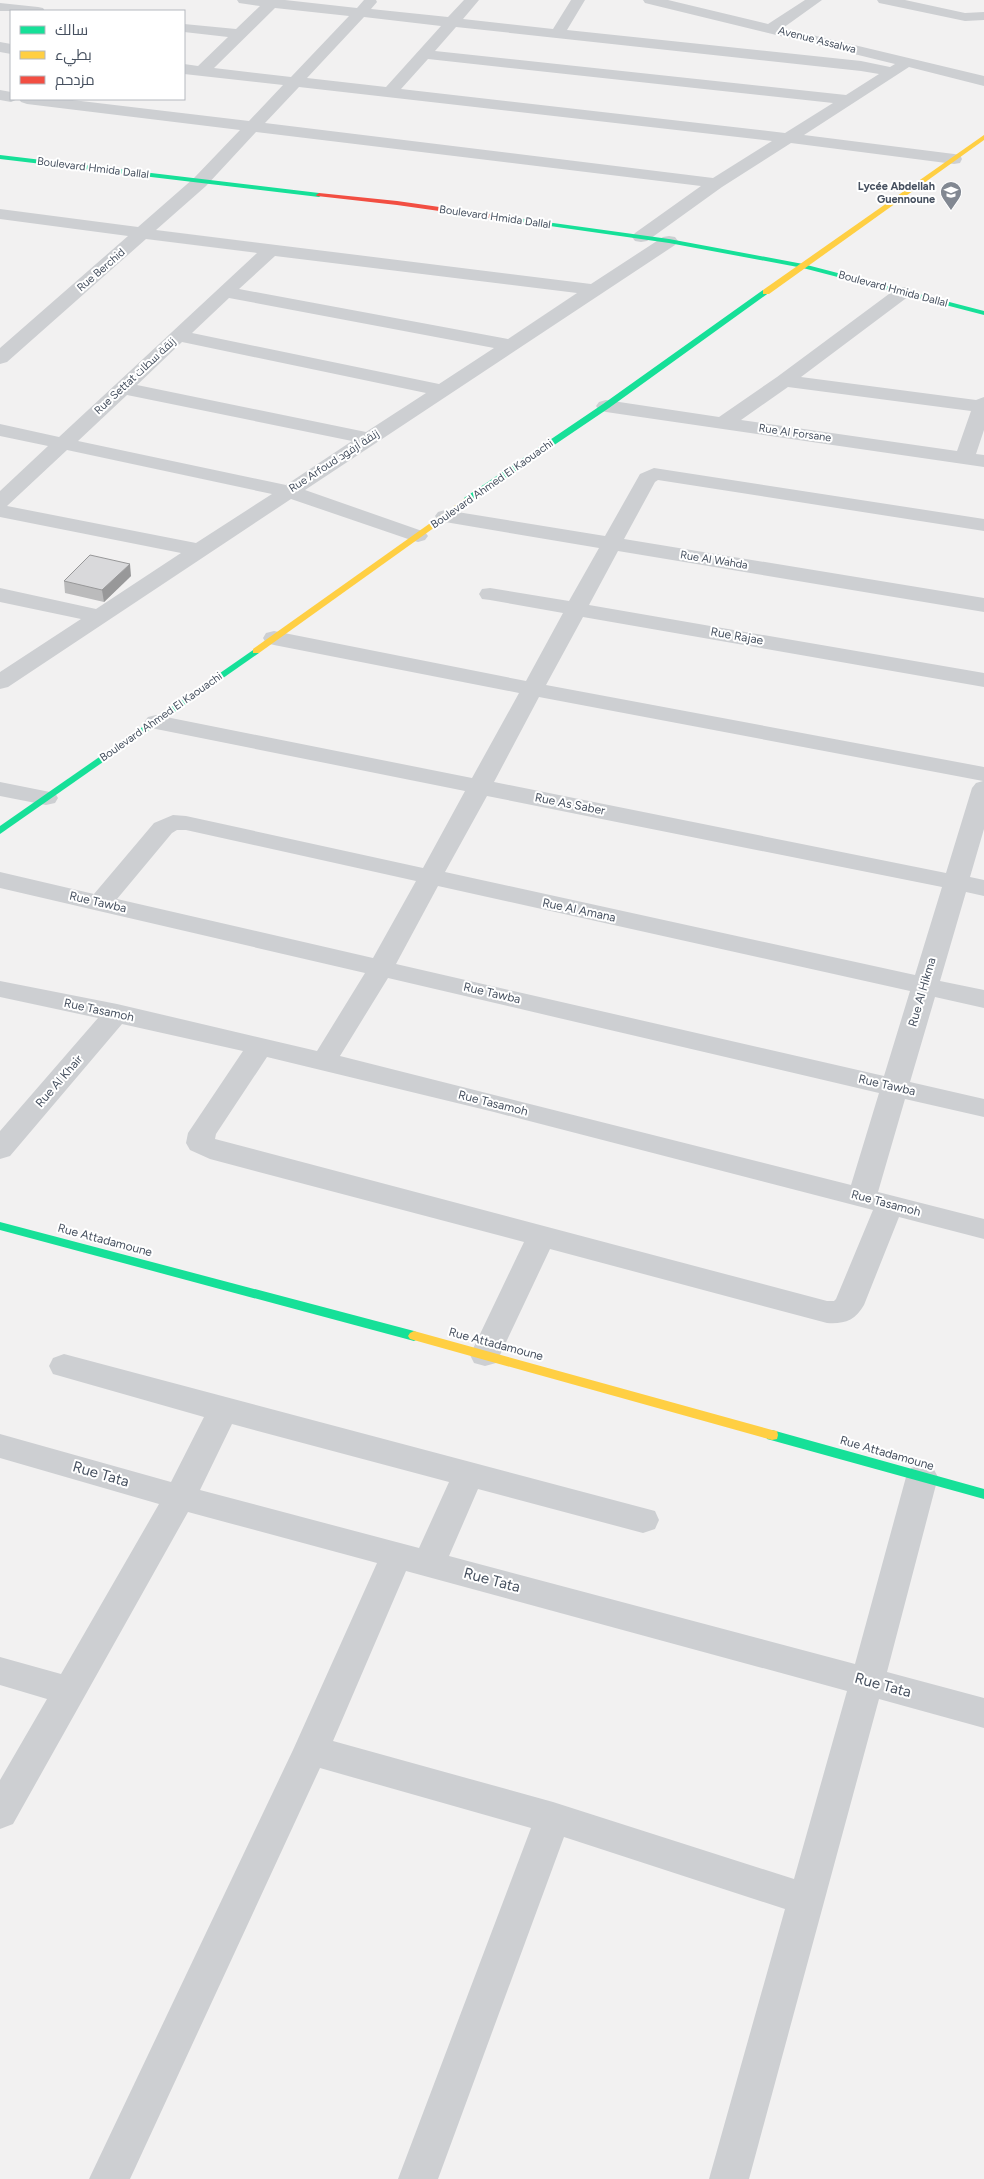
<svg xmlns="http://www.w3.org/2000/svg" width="984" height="2179" viewBox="0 0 984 2179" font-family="Figtree,Cairo,sans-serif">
<rect width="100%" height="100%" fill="#f2f1f1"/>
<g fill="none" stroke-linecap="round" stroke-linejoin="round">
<g fill="#cdcfd2" fill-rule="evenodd">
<path d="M237,0H285L357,8L364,0H376L377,2L371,9L448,17L464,0H479L463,19L553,29L571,0H585L567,30L861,61L890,67L895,64L645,3L643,0H668L768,24L805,0H822L783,28L984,76V86L909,67L804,135L954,154L960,155L962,159L960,163L954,164L791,143L722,187L647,241L641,242L635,241L632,237L635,233L701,186L256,132L206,186L156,230L591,284L663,237L669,236L675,237L678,241L675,245L305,490L425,532L428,536L425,540L418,542L411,540L291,499L8,687L0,689V672L81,619L0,602V588L96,609L181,553L0,517V491L48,446L0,436V424L59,437L257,253L146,239L7,362L0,364V348L128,236L0,219V209L138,227L194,178L240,130L27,104L21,102L19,99H64L249,121L283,85L184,74V64L198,66L228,37L184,32V24L236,29L260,6L239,3ZM275,8L349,16L291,77L214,68ZM364,17L441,26L386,87L307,78ZM456,27L861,71L879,74L846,95L435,51ZM428,59L833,103L785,133L401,89ZM299,87L772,141L713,178L265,123ZM275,256L577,293L508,339L239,289ZM229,298L494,348L439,384L192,333ZM182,342L426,393L366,432L137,385ZM127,395L352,441L286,485L78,441ZM67,450L272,494L196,543L7,506Z"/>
<polygon points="877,0 905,0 965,13 984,12 984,20 965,21 884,4 879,3"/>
<polygon points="0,3 38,7 43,8 45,11 0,11"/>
<polygon points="0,42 11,44 11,54 0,52"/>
<polygon points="0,90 11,92 11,99 18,99 11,102 0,100"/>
<path d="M903,287L909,288L912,292L909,296L801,377L976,400L984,397V430L976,454L984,455V467L606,412L599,410L596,406L599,402L606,400L719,417L777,377L897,288ZM788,387L971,411L957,451L741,420Z"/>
<path d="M654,468L984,519V531L658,480L655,482L624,539L984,598V612L618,551L589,605L984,673V687L583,617L546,685L984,767V829L970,877L984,880V896L966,892L940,981L984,990V1008L935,997L910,1082L984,1099V1117L905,1099L878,1192L984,1219V1239L899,1217L864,1305C855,1321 844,1324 827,1323L550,1249L500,1355L496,1363L485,1366L474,1363L470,1355L524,1242L210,1159L190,1150L186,1143L188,1133L243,1051L122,1024L10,1156L0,1159V1131L98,1018L0,997V981L117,1004L317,1051L365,973L0,888V872L94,894L154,823L173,815L186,816L423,868L465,791L156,729L148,727L144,722L148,717L156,715L472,778L519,693L274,645L266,643L263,638L266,633L274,631L526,681L563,613L490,600L482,599L479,594L482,589L490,588L569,601L599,548L445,522L438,520L435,516L438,512L445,510L605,536L640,474ZM539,697L983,781L976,783L972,788L946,873L494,782ZM487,796L942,887L915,975L445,872ZM177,830H186L416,881L373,958L117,899L172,833ZM438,886L910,991L884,1076L396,964ZM388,978L879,1093L851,1185L340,1056ZM267,1057L494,1112L873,1210L836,1299L834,1301H827L215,1139L216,1134Z"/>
<polygon points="0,782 55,793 58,798 55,803 46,805 0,796"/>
<path d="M64,1354L655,1511L659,1520L655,1529L643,1533L478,1489L449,1556L855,1664L906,1477L911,1468L922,1464L933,1468L938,1477L887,1672L984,1698V1728L879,1699L749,2179H709L785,1909L564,1837L438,2179H398L531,1828L320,1768L130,2179H89L293,1750L377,1563L188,1512L13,1824L0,1829V1780L47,1699L0,1685V1657L61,1674L159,1504L0,1458V1434L171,1482L204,1417L53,1374L49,1366L53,1358ZM232,1424L449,1482L419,1548L200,1490ZM406,1571L847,1691L794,1879L553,1802L333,1741Z"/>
</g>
<g fill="#16e098" fill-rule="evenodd">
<polygon points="0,155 319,193 322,195 319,197 0,159"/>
<polygon points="517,218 669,239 803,264 984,311 984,315 803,268 669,243 515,221 515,219"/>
<polygon points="763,290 770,292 609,408 470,502 464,502 464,498 603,404"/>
<polygon points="256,648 259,649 259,653 0,834 0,826"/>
<polygon points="0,1222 414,1331 418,1333 420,1336 418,1339 414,1341 0,1230"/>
<polygon points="772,1430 984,1489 984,1499 767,1439 766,1435 767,1431"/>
</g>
<g fill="#ffcf43" fill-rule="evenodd">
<polygon points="984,135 984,140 769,294 763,294 763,290"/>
<polygon points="467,497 470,498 470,502 259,653 253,653 253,649"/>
<polygon points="414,1331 772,1430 777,1431 778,1435 777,1439 772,1440 410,1339 408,1336 410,1333"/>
</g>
<polygon fill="#f24e42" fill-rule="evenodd" points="319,193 397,201 517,218 521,220 517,222 397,205 317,196 316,195"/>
</g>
<polygon fill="#bbbbbc" points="131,576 104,602 65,593 64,581"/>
<polygon fill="#989899" points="130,564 131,576 104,602 102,590"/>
<polygon fill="#d9d9db" stroke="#989899" points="90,555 130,564 102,590 64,581"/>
<defs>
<g id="school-pin" transform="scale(1.125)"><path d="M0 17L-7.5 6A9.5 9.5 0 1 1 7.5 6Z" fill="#828892" stroke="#fff"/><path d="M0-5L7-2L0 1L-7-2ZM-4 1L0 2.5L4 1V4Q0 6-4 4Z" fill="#fff"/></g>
</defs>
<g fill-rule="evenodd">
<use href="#school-pin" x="951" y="192"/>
</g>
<g text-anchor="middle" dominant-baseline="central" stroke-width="4" stroke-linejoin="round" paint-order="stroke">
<g font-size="11" fill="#46505f" stroke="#fff">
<text transform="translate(817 40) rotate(14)">Avenue Assalwa</text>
<text transform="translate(93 168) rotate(7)">Boulevard Hmida Dallal</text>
<text transform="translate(495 217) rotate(8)">Boulevard Hmida Dallal</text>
<text transform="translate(101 270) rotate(-41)">Rue Berchid</text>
<text transform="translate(893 289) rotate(15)">Boulevard Hmida Dallal</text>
<text transform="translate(135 376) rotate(-43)">Rue Settat زنقة سطات</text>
<text transform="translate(795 433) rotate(8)">Rue Al Forsane</text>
<text transform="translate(334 461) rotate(-33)">Rue Arfoud زنقة أرفود</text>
<text transform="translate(492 484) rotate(-35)">Boulevard Ahmed El Kaouachi</text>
<text transform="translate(714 560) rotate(9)">Rue Al Wahda</text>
<text transform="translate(161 717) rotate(-35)">Boulevard Ahmed El Kaouachi</text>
</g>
<g font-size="11" font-weight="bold" fill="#46505f" stroke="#fff" text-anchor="end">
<text x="935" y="186">Lycée Abdellah<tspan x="935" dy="13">Guennoune</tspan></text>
</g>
<g font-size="12" fill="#46505f" stroke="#fff">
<text transform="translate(737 636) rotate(10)">Rue Rajae</text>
<text transform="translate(570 804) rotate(11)">Rue As Saber</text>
<text transform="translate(98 902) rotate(13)">Rue Tawba</text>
<text transform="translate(579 910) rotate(12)">Rue Al Amana</text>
<text transform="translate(922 992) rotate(-74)">Rue Al Hikma</text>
<text transform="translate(492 993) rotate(13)">Rue Tawba</text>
<text transform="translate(99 1010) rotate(12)">Rue Tasamoh</text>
<text transform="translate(59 1081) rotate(-49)">Rue Al Khair</text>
<text transform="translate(887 1085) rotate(13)">Rue Tawba</text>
<text transform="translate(493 1103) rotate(14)">Rue Tasamoh</text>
<text transform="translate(886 1203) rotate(15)">Rue Tasamoh</text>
<text transform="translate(105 1240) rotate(15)">Rue Attadamoune</text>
<text transform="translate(496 1344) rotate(15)">Rue Attadamoune</text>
<text transform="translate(887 1453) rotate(16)">Rue Attadamoune</text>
</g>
<g font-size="15" fill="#46505f" stroke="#fff">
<text transform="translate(101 1474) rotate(16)">Rue Tata</text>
<text transform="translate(492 1580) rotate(15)">Rue Tata</text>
<text transform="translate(883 1685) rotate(15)">Rue Tata</text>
</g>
</g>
<rect x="10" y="10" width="175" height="90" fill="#ffffff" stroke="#b5b9bf"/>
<rect x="20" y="26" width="25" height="8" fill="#16e098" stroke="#b5b9bf"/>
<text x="55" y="35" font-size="15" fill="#46505f">سالك</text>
<rect x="20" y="51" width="25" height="8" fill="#ffcf43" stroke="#b5b9bf"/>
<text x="55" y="60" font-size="15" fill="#46505f">بطيء</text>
<rect x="20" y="76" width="25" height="8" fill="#f24e42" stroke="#b5b9bf"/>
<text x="55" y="85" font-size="15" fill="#46505f">مزدحم</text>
</svg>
